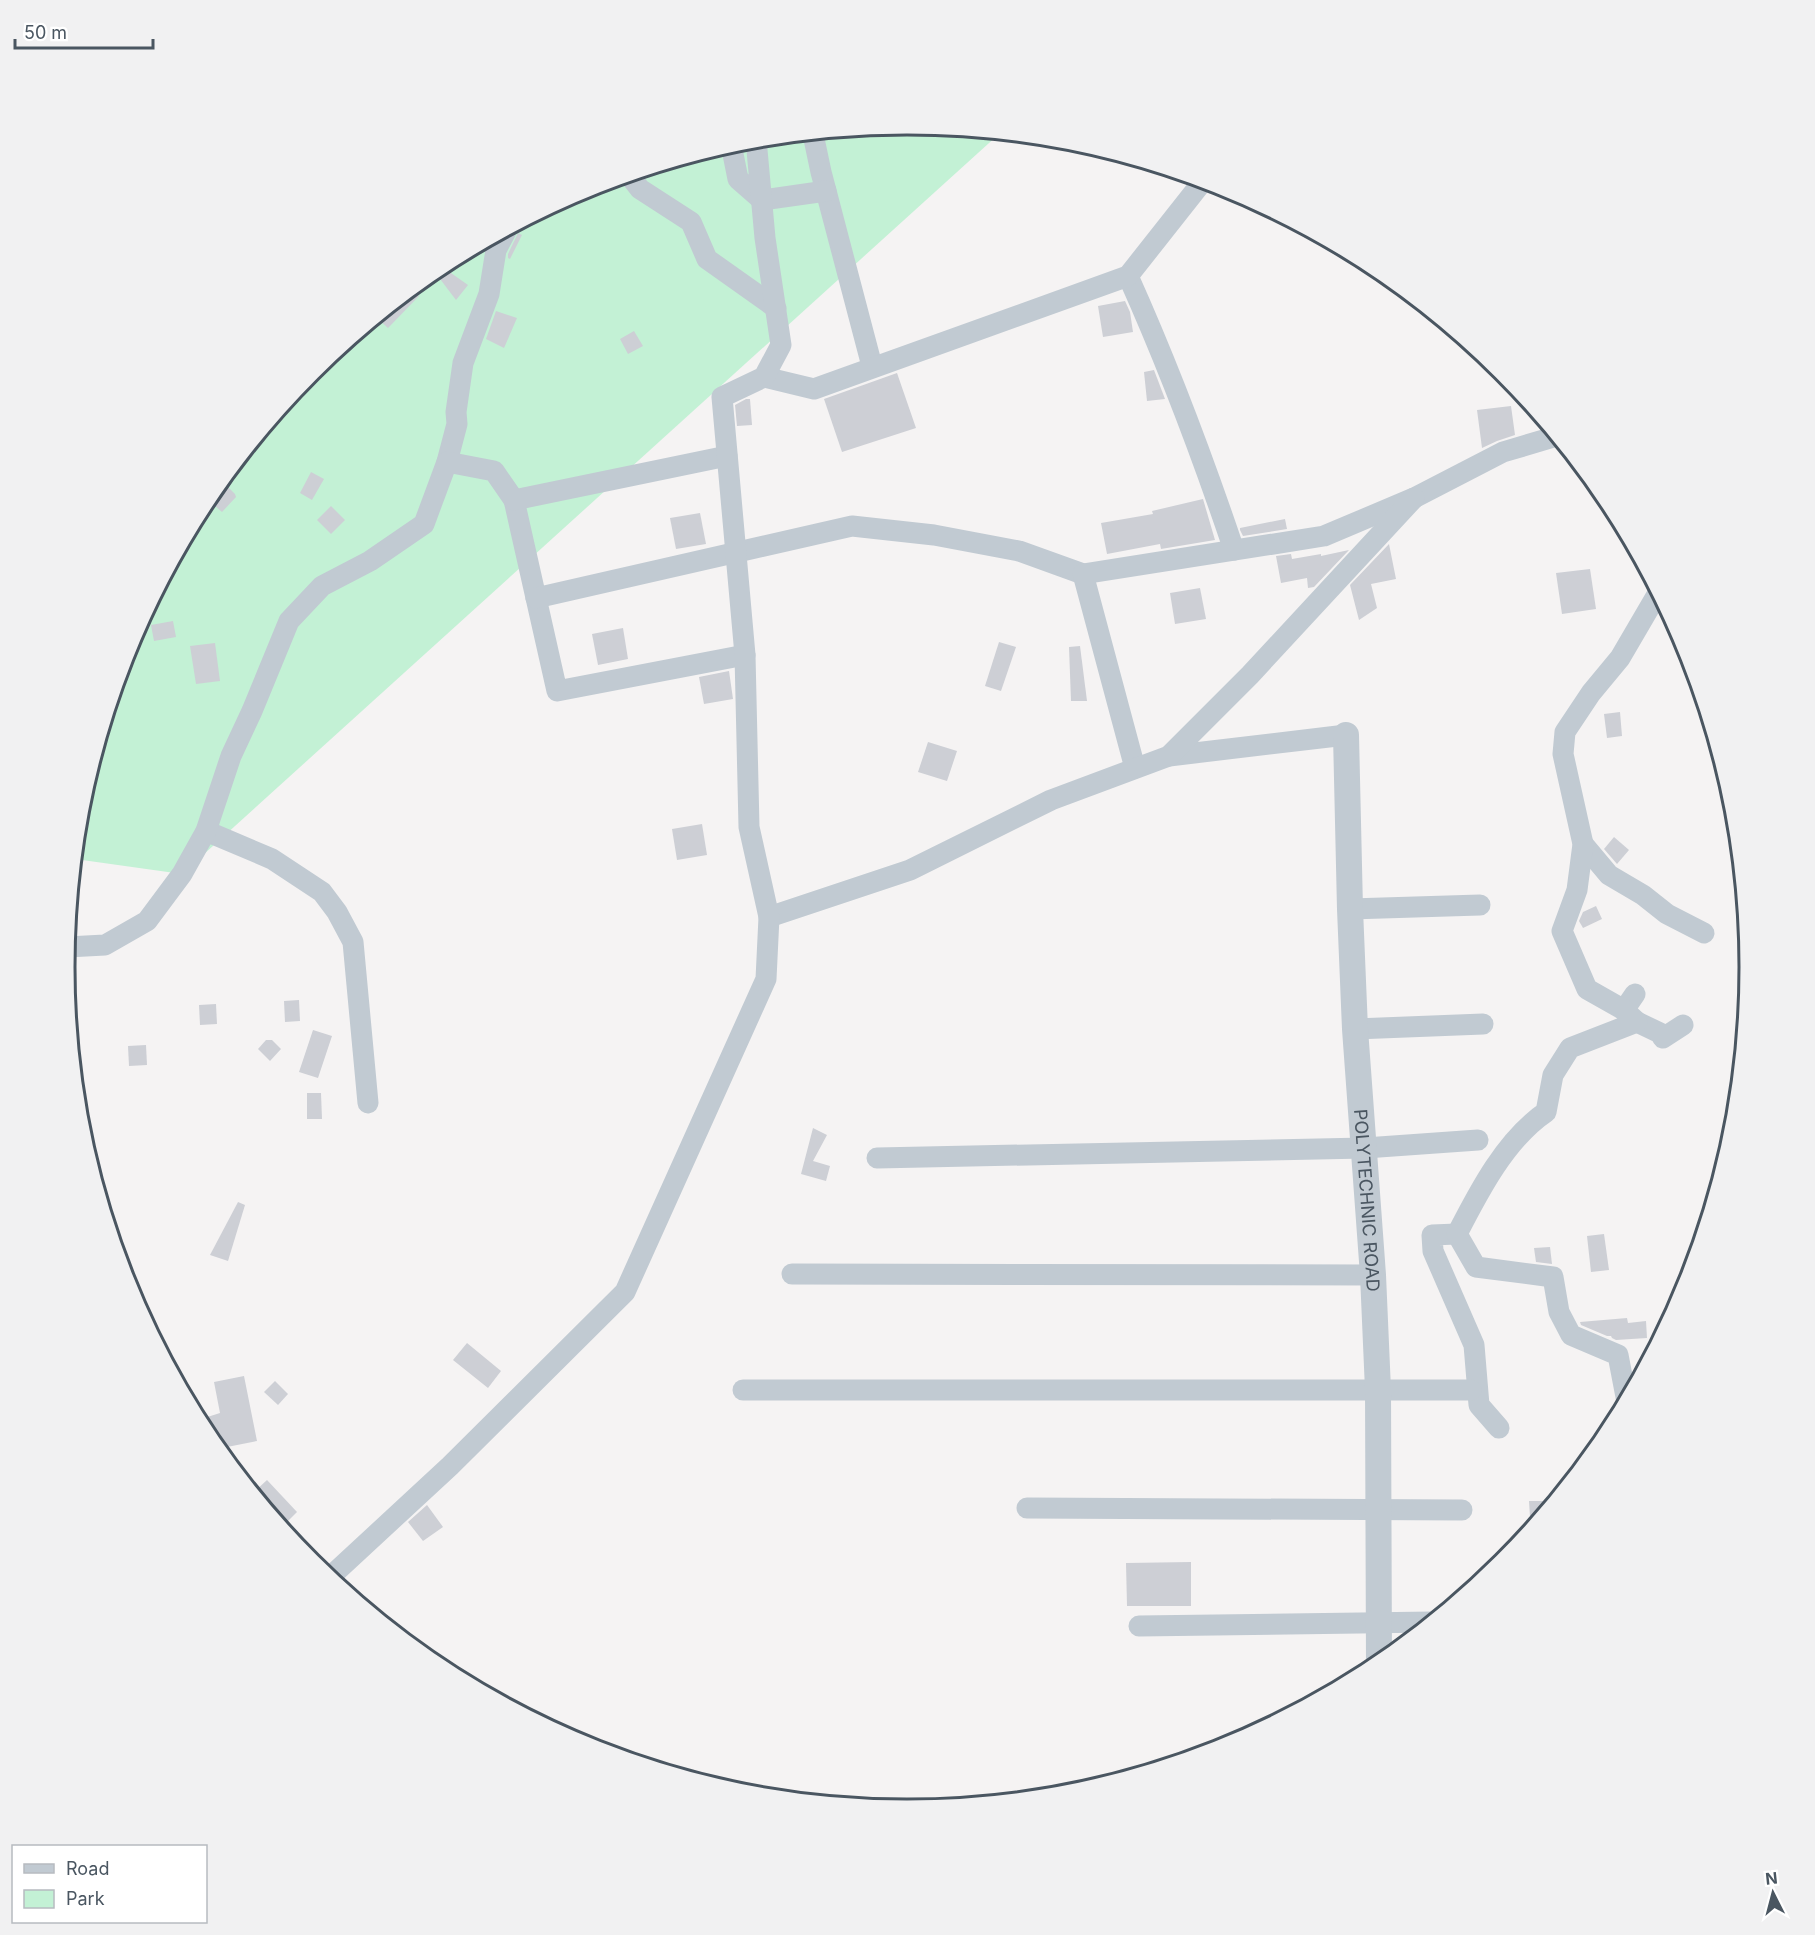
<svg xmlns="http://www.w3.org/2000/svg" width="1815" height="1935" viewBox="0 0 1815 1935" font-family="Inter,sans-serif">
<rect width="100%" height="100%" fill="#f5f3f3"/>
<polygon fill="#c3f1d5" points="908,125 999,134 182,874 75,859 81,803 129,645 207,499 312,371 439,266 585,189 743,141"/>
<g fill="#cdcfd5">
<polygon points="518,233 522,235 510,259 508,258 508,254"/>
<polygon points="441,266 468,285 456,300 434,271"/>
<polygon points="412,289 419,296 388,328 377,318"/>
<polygon points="1125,301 1130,312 1133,332 1103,337 1098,306"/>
<polygon points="496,311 517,318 504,348 486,339"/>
<polygon points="634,331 643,346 628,354 620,339"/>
<polygon points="1154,370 1165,399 1147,401 1144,372"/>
<polygon points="897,373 916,428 842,452 824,399"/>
<polygon points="746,399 750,399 752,425 737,426 735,405"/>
<polygon points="1511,406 1515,435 1497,441 1482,448 1477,410"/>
<polygon points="311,472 324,479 312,500 300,493"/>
<polygon points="222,481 235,494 236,497 222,512 207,499"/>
<polygon points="1203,499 1215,540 1161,549 1160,544 1107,554 1101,523 1153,514 1152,511"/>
<polygon points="331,506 345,520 331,534 317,520"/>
<polygon points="700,513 706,544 676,549 670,518"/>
<polygon points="1285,519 1287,529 1243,536 1240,530 1240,528"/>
<polygon points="1389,544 1396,579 1371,584 1377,608 1359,620 1350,585"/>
<polygon points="1349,550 1314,587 1308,588 1307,578 1281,583 1276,556 1291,554 1292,559 1321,554 1321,556"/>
<polygon points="1590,569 1596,609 1562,614 1556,573"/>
<polygon points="1200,588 1206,619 1175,624 1170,593"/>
<polygon points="173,621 176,637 154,641 151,625"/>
<polygon points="623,628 628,659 598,665 592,634"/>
<polygon points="999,642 1016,647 1001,691 985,686"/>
<polygon points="215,643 220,681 196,684 190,646"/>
<polygon points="1080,646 1087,701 1071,701 1069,647"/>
<polygon points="729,671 733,699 704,704 699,677"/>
<polygon points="1620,712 1622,736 1607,738 1604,714"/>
<polygon points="928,742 957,751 947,781 918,772"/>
<polygon points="702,824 707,855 677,860 672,829"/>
<polygon points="1614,837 1629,850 1617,864 1604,849"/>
<polygon points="1596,906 1602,919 1583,928 1579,921 1583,912"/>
<polygon points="299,1000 300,1021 285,1022 284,1001"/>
<polygon points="216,1004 217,1024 200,1025 199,1005"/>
<polygon points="313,1030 332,1036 318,1078 299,1072"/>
<polygon points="266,1040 272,1040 281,1049 270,1061 258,1049"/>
<polygon points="146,1045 147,1065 129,1066 128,1046"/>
<polygon points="307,1093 321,1093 322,1119 307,1119"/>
<polygon points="813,1128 827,1135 813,1161 830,1166 826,1181 801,1174"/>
<polygon points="238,1202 245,1205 228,1261 210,1255"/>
<polygon points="1604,1234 1609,1270 1591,1272 1587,1236"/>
<polygon points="1550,1247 1552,1264 1536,1262 1534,1248"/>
<polygon points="1627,1318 1628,1323 1646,1321 1647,1338 1616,1340 1612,1338 1611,1336 1607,1336 1581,1325 1580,1322"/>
<polygon points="467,1343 501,1371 488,1388 453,1360"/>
<polygon points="244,1376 257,1441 217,1449 206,1436 198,1420 220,1413 214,1382"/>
<polygon points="275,1381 288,1394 278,1405 264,1392"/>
<polygon points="267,1480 297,1512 282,1527 253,1493"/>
<polygon points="1529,1501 1545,1501 1545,1513 1543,1516 1530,1517"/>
<polygon points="427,1505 443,1527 423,1541 408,1522"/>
<polygon points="1191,1562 1191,1606 1127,1606 1126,1563"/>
</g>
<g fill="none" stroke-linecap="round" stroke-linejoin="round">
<g stroke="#c1cad2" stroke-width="21">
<polyline points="813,134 821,172 872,366"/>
<polyline points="731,144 738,179 762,200 826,191"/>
<polyline points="629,175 640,189 691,222 707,259 776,308"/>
<path d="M1128,276C1168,365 1203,458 1234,550"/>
<polyline points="764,377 814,389 1128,276 1203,181"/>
<polyline points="447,462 457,424 456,412 463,363 489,294 496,250 506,231"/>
<polyline points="514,500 557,691 745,655"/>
<polyline points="536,598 852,526 934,535 1019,551 1083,574"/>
<polyline points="1169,756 1346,735"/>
<polyline points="1135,768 1083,574 1324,536 1414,498 1503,452 1557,436"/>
<polyline points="206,831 272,859 322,892 337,912 353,942 368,1103"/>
<polyline points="1583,844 1609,875 1643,895 1667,914 1704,933"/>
<polyline points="1350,909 1480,905"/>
<polyline points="769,917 910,870 1051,800 1169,756 1250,675 1414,498"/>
<polyline points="67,947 105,945 147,921 182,874 206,831 231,756 252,711 289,621 322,586 370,561 424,524 447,462 494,471 514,500 727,456"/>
<polyline points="1624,1010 1635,994"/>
<polyline points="1637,1022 1660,1033 1663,1038 1683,1025"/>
<polyline points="1355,1029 1483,1024"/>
<polyline points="877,1158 1365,1148 1478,1140"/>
<polyline points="1457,1234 1432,1235 1433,1251 1474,1345 1479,1405 1499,1428"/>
<polyline points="792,1274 1373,1275"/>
<polyline points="743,1390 1471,1390"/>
<path d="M1627,1402L1618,1355L1571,1335L1559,1312L1553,1277L1476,1267L1457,1234C1479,1191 1506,1139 1546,1112L1553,1075L1570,1048L1637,1022L1624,1010L1587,989L1562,931L1577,890L1583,844L1563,754L1565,732L1591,693L1620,658L1658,593"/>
<polyline points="1027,1508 1462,1510"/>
<polyline points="329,1578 450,1466 625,1292 766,979 769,917 749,827 745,655 722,397 764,377 781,345 765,238 756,139"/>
<polyline points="1139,1626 1432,1622"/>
</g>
<path stroke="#c1cad2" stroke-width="26" id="s1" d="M1346,735L1350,909L1355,1029L1373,1275L1378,1390L1379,1666"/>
</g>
<g text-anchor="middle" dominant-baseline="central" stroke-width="5" stroke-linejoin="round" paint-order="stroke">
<g font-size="18" fill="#4a5661" stroke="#fff">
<text stroke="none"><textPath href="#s1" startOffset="466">POLYTECHNIC ROAD</textPath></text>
</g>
</g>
<path d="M0 0H1815V1935H0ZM75 967a832 832 0 1 1 1664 0a832 832 0 1 1-1664 0Z" fill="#f1f1f2" fill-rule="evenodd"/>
<path fill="none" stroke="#4a5661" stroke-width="3" d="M75 967a832 832 0 1 1 1664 0a832 832 0 1 1-1664 0Z"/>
<rect x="12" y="1845" width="195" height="78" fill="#ffffff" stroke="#b7bbc0" stroke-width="1.5"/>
<rect x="24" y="1864" width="30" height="9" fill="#c1cad2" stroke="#b7bbc0" stroke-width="1.5"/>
<text x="66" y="1875" font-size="18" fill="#4a5661">Road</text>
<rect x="24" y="1890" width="30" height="18" fill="#c3f1d5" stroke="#b7bbc0" stroke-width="1.5"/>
<text x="66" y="1905" font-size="18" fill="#4a5661">Park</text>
<g transform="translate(1773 1893) rotate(354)" stroke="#ffffff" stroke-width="4.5" paint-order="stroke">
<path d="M0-4.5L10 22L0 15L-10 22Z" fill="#4a5661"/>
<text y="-9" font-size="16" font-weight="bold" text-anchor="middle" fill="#4a5661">N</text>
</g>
<path d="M15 39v9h138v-9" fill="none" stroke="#4a5661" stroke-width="3"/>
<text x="24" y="39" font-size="18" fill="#4a5661" stroke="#ffffff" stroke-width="4.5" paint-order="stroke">50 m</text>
</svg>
